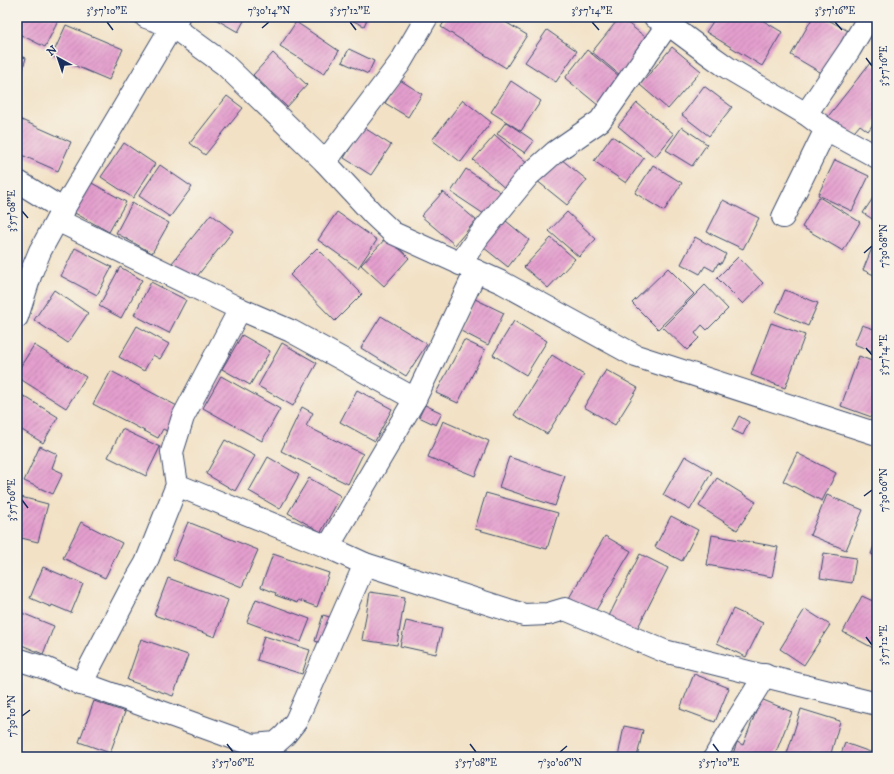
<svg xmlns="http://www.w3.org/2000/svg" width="894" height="774" viewBox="0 0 894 774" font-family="'IM FELL DW Pica',serif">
<defs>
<pattern id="building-hatch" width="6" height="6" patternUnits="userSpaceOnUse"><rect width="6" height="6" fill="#e49fce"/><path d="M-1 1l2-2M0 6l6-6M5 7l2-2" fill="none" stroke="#b882aa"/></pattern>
</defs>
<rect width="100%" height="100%" fill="#f7f3e8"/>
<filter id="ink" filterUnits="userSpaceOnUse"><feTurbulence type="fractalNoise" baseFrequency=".025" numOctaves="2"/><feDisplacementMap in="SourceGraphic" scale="8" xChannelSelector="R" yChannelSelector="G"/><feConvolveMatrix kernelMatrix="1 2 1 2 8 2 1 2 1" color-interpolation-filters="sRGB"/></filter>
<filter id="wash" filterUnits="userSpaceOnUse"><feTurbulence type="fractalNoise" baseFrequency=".012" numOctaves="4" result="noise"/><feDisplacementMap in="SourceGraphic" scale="16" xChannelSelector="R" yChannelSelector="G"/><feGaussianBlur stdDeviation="0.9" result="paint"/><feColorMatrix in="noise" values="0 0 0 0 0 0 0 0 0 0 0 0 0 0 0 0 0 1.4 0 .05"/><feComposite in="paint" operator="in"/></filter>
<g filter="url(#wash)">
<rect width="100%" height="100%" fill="#f2e1c5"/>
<g id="blocks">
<g fill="url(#building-hatch)">
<polygon points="17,17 60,17 45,47 17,33"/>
<polygon points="212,17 246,17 238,32"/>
<polygon points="345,17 368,17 364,26"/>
<polygon points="447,17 497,17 527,35 506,68 441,27"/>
<polygon points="620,17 649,40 620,75 592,52"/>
<polygon points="716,17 757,17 782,32 762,66 706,32"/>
<polygon points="813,17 823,17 850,32 825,75 791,55"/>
<polygon points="296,22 339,51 324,74 280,46"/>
<polygon points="66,25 123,49 109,80 52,56"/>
<polygon points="547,30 577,51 556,82 525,62"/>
<polygon points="672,47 701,71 668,109 640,85"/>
<polygon points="349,49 374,61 368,74 342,62"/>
<polygon points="587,50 619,76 599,106 565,78"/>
<polygon points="273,53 307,85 287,107 253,75"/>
<polygon points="17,55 26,58 17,87"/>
<polygon points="870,63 877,68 877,119 868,131 860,125 850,137 826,119"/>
<polygon points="400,80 422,94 408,117 385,103"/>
<polygon points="511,81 541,101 521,131 491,112"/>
<polygon points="704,86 732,107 709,136 682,115"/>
<polygon points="227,96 243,108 205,155 190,143"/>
<polygon points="463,100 491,122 461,162 432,140"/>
<polygon points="637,103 674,134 655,157 618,126"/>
<polygon points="17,118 71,142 58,171 17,153"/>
<polygon points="506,122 534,141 525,153 497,134"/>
<polygon points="363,127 391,145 371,175 344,158"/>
<polygon points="682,127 707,144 692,166 666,150"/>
<polygon points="495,135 530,166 508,191 473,160"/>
<polygon points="612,136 644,158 626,183 594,161"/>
<polygon points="124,143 155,164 133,198 101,177"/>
<polygon points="556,155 587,180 567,205 536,180"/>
<polygon points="835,160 869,176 852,211 818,195"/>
<polygon points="160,165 192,187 170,217 139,196"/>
<polygon points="653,165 682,183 664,211 635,193"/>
<polygon points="466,169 502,193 487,216 451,192"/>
<polygon points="90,182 126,202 109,232 73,212"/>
<polygon points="443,192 476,220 455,245 421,216"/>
<polygon points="819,197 860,222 843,251 802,227"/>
<polygon points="873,198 877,201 877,222 863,213"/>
<polygon points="723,200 759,218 743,249 707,232"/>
<polygon points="132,203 169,223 152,253 116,233"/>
<polygon points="337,212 377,240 358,268 318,240"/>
<polygon points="567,212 596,239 579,257 549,231"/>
<polygon points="211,214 233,231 194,280 172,263"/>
<polygon points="500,216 529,240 508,267 478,243"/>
<polygon points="877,236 877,268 874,275 863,270"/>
<polygon points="387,237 409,258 384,286 361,265"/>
<polygon points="695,237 726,254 721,264 718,263 714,271 705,266 700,274 681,264"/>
<polygon points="551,238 575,259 548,288 524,267"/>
<polygon points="75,248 112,267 97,295 61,276"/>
<polygon points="317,248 362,294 335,321 290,275"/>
<polygon points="738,257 763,283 743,304 717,278"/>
<polygon points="120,267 142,280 121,318 99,306"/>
<polygon points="668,268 694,294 658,329 632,303"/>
<polygon points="151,282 186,300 169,333 134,315"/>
<polygon points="705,285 728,309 707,330 702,325 695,333 699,338 687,350 663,327"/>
<polygon points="54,290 88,313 68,343 34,320"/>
<polygon points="785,290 818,303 808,326 776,312"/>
<polygon points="475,299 504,313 488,345 459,330"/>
<polygon points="381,316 427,344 406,376 361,348"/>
<polygon points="514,321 547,341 526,375 493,355"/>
<polygon points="771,323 805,335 785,388 751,375"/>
<polygon points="862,325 877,330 877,353 854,344"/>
<polygon points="137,326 169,344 160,359 153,355 144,371 119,357"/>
<polygon points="242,335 270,351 250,385 222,369"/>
<polygon points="464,340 485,350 458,403 436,393"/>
<polygon points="282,343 317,363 293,406 258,386"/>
<polygon points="34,345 86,377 66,408 17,377 17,372"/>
<polygon points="552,355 584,375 547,434 514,415"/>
<polygon points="859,356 877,363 877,419 841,406"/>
<polygon points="606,370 638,388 615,425 584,407"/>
<polygon points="111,371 179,407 167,431 163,429 158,438 93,404"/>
<polygon points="221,376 280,409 262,441 203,408"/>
<polygon points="357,390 392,409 375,441 340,422"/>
<polygon points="17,392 58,417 43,443 17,427"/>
<polygon points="425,405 442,413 436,425 419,417"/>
<polygon points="302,407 313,413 306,426 363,454 348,484 281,451"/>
<polygon points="739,416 749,422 743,435 732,430"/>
<polygon points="443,421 489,441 475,476 428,457"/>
<polygon points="122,429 160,447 146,476 108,457"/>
<polygon points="225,440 255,456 235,491 206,474"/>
<polygon points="40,446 57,454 52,468 63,473 53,494 24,481"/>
<polygon points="797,453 836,473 822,501 783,481"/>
<polygon points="685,456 712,472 690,510 663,495"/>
<polygon points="268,457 299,475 280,509 249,491"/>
<polygon points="509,457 565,476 555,506 499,487"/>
<polygon points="309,478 341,496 321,532 288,513"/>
<polygon points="717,478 756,502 737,530 699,506"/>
<polygon points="486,493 558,513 547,549 475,529"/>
<polygon points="827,495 863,510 846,550 810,535"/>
<polygon points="17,496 48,504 38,542 17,537"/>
<polygon points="671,516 698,530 682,561 655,547"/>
<polygon points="81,522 122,543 105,578 63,558"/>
<polygon points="188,522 258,550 242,587 173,559"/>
<polygon points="712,535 778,547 772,577 707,565"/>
<polygon points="605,536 631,551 595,612 569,598"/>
<polygon points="877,538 877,556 871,554"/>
<polygon points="824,553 856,558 852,583 820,578"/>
<polygon points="273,554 329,573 317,607 298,600 297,603 275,595 276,593 261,587"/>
<polygon points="640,554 668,568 635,633 607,620"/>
<polygon points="43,567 83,584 71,613 52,605 51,607 30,598"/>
<polygon points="168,578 228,600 215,637 154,615"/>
<polygon points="370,592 405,597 397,645 362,640"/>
<polygon points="862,596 877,603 877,650 843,632"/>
<polygon points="256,599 310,619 301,642 247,622"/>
<polygon points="733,609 763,623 746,657 717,643"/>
<polygon points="805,609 830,625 804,665 780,649"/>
<polygon points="17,611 54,626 43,654 17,643"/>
<polygon points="323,615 333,618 325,644 315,641"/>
<polygon points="406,621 442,629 436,654 400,646"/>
<polygon points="264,636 310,650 302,674 257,660"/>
<polygon points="141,639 188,655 173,696 127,680"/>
<polygon points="694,674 729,688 715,722 680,709"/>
<polygon points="761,699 792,712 774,757 732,757 737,742 743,745"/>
<polygon points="94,701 125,712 110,753 79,742"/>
<polygon points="801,709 840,721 830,757 786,757"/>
<polygon points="624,726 643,730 637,757 618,757"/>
<polygon points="845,743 876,754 875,757 840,757"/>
</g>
</g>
</g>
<g filter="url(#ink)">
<use href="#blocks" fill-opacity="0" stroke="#3b4a6d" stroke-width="1"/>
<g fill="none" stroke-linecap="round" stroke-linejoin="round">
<g stroke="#3b4a6d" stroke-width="24">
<g id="minor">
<polyline points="146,17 172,26 224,64 325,162 374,215 393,233 503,283 636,356 877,434"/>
<polyline points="655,17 668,24 707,53 728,68 806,114 826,129 877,157"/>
<polyline points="806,114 850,49 869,17"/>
<polyline points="325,162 400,63 427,17"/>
<polyline points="17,181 64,210"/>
<polyline points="783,217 826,129"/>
<polyline points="57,220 240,309 291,331 415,399"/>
<polyline points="460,264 479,236 528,176 555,152 600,121 668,24"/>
<polyline points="17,317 31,273 40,251 57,220 172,26 178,17"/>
<polyline points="177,485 328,547 365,564 524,615 548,614 565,609 664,651 877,704"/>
<polyline points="328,547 415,399 476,271"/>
<polyline points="17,659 45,668 81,684 129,592 146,563 177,485 172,452 183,417 240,309"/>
<polyline points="81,684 98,689 253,745 276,743 285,735 296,721 365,564"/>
<polyline points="715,757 724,741 765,675"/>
</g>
</g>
<use href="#minor" stroke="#fff" stroke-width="22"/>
</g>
</g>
<path fill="none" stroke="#1b2f5e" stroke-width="1.5" d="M107,22L113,30M350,22L356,30M592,22L599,30M835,22L842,30M262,28L269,22M866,58L872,66M22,211L28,218M864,253L872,246M866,348L872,355M864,496L872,490M22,500L28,508M866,637L872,645M22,716L30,710M227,744L233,752M470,744L476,752M713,744L719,752M560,752L567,746"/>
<rect width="894" height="774" fill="none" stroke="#f7f3e8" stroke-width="44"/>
<g transform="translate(58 58) rotate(320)" stroke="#f7f3e8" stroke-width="3" paint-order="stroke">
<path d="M0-3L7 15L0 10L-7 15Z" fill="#1b2f5e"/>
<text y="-6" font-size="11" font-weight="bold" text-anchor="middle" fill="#1b2f5e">N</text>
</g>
<rect x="22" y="22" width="850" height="730" fill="none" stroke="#1b2f5e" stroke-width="1.5"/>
<g font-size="10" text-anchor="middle" fill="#1b2f5e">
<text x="107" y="14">3°57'10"E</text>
<text x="269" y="14">7°30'14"N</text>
<text x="350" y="14">3°57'12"E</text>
<text x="592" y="14">3°57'14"E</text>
<text x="835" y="14">3°57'16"E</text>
<text transform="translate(883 66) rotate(-90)" y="4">3°57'16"E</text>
<text transform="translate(11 211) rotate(-90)" y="4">3°57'08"E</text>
<text transform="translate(883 246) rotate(-90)" y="4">7°30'08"N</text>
<text transform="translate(883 355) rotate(-90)" y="4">3°57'14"E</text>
<text transform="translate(883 490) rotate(-90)" y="4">7°30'06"N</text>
<text transform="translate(11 500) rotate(-90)" y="4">3°57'06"E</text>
<text transform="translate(883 645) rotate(-90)" y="4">3°57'12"E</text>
<text transform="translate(11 716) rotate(-90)" y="4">7°30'10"N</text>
<text x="233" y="766">3°57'06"E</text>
<text x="476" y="766">3°57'08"E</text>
<text x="560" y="766">7°30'06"N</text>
<text x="719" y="766">3°57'10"E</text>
</g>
</svg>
